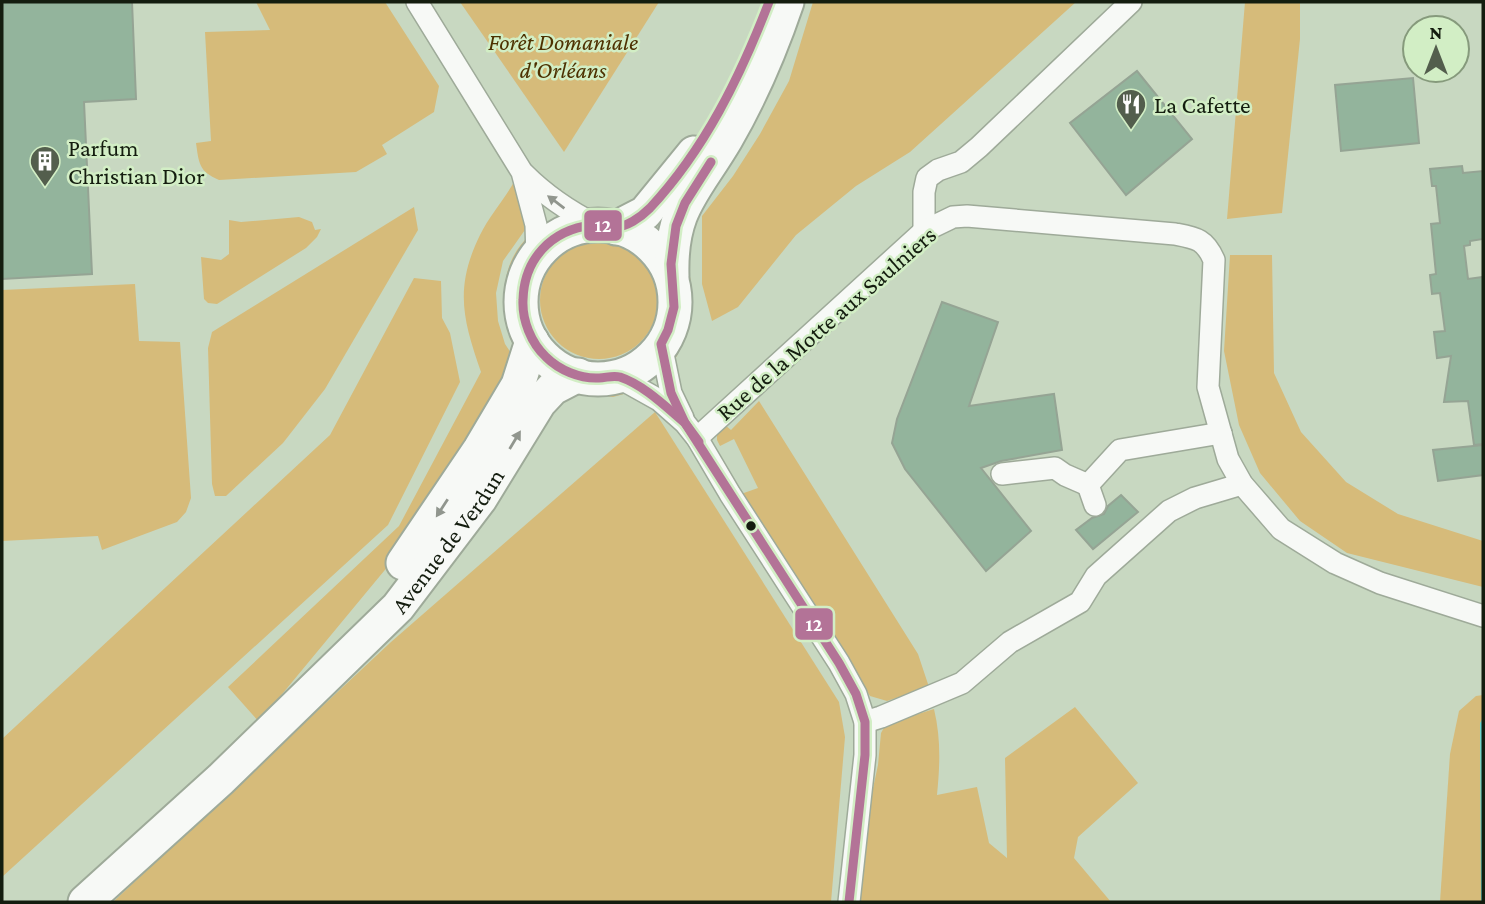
<svg xmlns="http://www.w3.org/2000/svg" width="1485" height="904" viewBox="0 0 1485 904" font-family="'Crimson Pro',serif">
<rect width="100%" height="100%" fill="#c8d8c1"/>
<g fill="#d6bb7a">
<path d="M256,2H385L439,86L434,112L382,145L387,154L356,172L219,180C199,171 199,164 196,143L211,141L205,32L270,30Z"/>
<polygon points="460,2 659,2 564,152"/>
<polygon points="813,2 1076,2 910,152 856,186 796,235 738,307 712,321 702,284 702,216 733,176 760,134 789,81"/>
<polygon points="1245,2 1300,2 1300,39 1282,213 1227,219"/>
<path d="M515,180L527,227L503,261L496,293L498,321L505,344L517,362L413,536L259,722L228,687L399,526L481,372C463,320 454,288 480,235C489,216 505,199 515,180Z"/>
<polygon points="414,207 418,230 325,389 283,443 226,496 215,496 212,484 208,348 212,332"/>
<polygon points="299,217 312,222 315,230 321,229 317,237 306,248 217,304 208,303 204,299 201,257 221,260 229,254 229,220 241,222"/>
<path d="M531,234C529,254 517,271 515,292C514,313 524,332 520,353C499,315 496,265 531,234Z"/>
<circle cx="599" cy="300" r="59"/>
<path d="M685,254C696,295 696,324 674,361L671,347L680,323L683,299L680,276Z"/>
<polygon points="1230,255 1272,255 1274,373 1301,432 1346,482 1398,514 1483,541 1483,587 1347,553 1300,521 1260,473 1239,425 1224,351"/>
<polygon points="414,278 441,281 442,318 450,333 460,382 388,525 2,877 2,739 330,435"/>
<polygon points="135,284 139,341 180,342 191,498 186,512 177,522 102,550 98,536 2,541 2,290"/>
<polygon points="579,384 617,385 631,392 613,397 570,391"/>
<polygon points="759,401 918,654 929,687 887,701 870,696 741,494 758,488 734,439 720,446 717,440 717,432 725,425 731,430"/>
<polygon points="655,412 839,702 845,737 831,902 113,902 391,642"/>
<polygon points="1483,695 1483,902 1440,902 1450,754 1459,711 1476,696"/>
<path d="M1075,707L1138,783L1078,837L1074,858L1111,902H858L866,821L878,765L881,733L886,724L934,709C941,738 940,765 937,795L977,787L989,843L1007,858L1005,758Z"/>
</g>
<polygon fill="#67d7d1" points="1483,718 1483,902 1481,902 1480,723"/>
<g fill="#93b49c" stroke="#95a494" stroke-width="2">
<polygon points="2,2 132,2 136,99 84,102 92,274 2,279"/>
<polygon points="1137,71 1192,139 1126,195 1070,123"/>
<polygon points="1413,78 1419,143 1341,151 1335,85"/>
<polygon points="1462,166 1463,173 1483,171 1483,239 1470,241 1470,245 1464,246 1468,279 1483,277 1483,444 1474,445 1468,401 1444,402 1451,356 1437,358 1434,332 1445,331 1440,293 1432,294 1430,275 1436,274 1431,224 1440,223 1436,186 1432,186 1430,169"/>
<polygon points="942,302 998,322 969,406 1054,394 1062,450 1001,461 981,468 1031,531 986,571 905,469 892,443 897,419"/>
<polygon points="1483,445 1483,475 1438,481 1433,450"/>
<polygon points="1121,495 1138,512 1093,549 1076,530 1092,518 1104,514 1108,506"/>
</g>
<g fill="none" stroke-linecap="round" stroke-linejoin="round">
<g stroke="#9eaa99" stroke-width="24">
<g id="street">
<polyline points="417,2 522,172 536,225 537,257"/>
<path d="M524,174C546,196 568,211 596,225"/>
<polyline points="924,231 924,192 927,178 938,170 961,162 979,147 1131,2"/>
<polyline points="661,344 671,393 683,418"/>
<polyline points="616,376 659,400 685,423 697,438 730,494 839,663 856,694 865,722 865,755 849,902"/>
<path d="M697,438L924,231L953,217L967,216L1175,234C1196,238 1205,239 1214,260L1208,387L1228,459L1242,484L1281,529L1335,563L1380,583L1483,616"/>
<polyline points="1002,474 1055,468 1065,475 1088,485"/>
<polyline points="1095,505 1088,485 1120,450 1221,433"/>
<polyline points="865,722 881,717 962,683 1010,642 1080,602 1096,576 1169,511 1195,498 1242,484"/>
</g>
</g>
<g stroke="#9eaa99" stroke-width="37">
<g id="primary">
<circle cx="598" cy="302" r="77"/>
<polyline points="616,228 645,213 694,153"/>
<path d="M672,276C670,209 694,193 726,139C751,96 771,49 787,2"/>
<polyline points="403,563 480,449 518,385 532,341"/>
<path id="s1" d="M85,902L221,779L398,607L480,499L539,403L553,388L578,375"/>
</g>
</g>
<use href="#street" stroke="#f7f9f6" stroke-width="21"/>
<use href="#primary" stroke="#f7f9f6" stroke-width="33"/>
<g stroke="#d2eec5" stroke-width="14">
<g id="bus-1">
<path d="M769,2C740,77 705,149 650,208C641,217 626,228 613,227C605,226 599,224 592,225C551,230 524,259 523,300C522,320 531,343 546,357C559,370 580,379 599,378C606,378 612,375 620,377C644,385 666,407 685,423L839,663L856,694L865,722V755L849,902"/>
<polyline points="699,442 685,423 671,393 661,344 668,330 674,307 671,264 676,226 685,203 711,162"/>
</g>
</g>
<use href="#bus-1" stroke="#b37397" stroke-width="9"/>
</g>
<defs><path id="oneway-solid" d="M-6-.8H1V-3.2L6.5 0L1 3.2V.8H-6Z" transform="scale(1.75)"/></defs>
<g fill="#91968e">
<use href="#oneway-solid" transform="translate(556 202) rotate(-143)"/>
<use href="#oneway-solid" transform="translate(515 440) rotate(-59)"/>
<use href="#oneway-solid" transform="translate(442 508) rotate(123)"/>
</g>
<defs>
<g id="restaurant-pin" transform="scale(1.575)"><path d="M0 17L-7.5 6A9.5 9.5 0 1 1 7.5 6Z" fill="#535e4d" stroke="#d2eec5"/><path d="M-5-6h1v4h1v-4h1v4h1v-4h1v5L-1.5 .5V6h-2V.5L-5-1ZM5-6V6H3V1.5H1.5Q1.5-4 5-6Z" fill="#fff"/></g>
<g id="building-pin" transform="scale(1.575)"><path d="M0 17L-7.5 6A9.5 9.5 0 1 1 7.5 6Z" fill="#535e4d" stroke="#d2eec5"/><path d="M-4-6H4V6H1V3H-1V6H-4ZM-2.5-4.3h1.7v1.8h-1.7ZM.8-4.3h1.7v1.8H.8ZM-2.5-1h1.7V.8h-1.7ZM.8-1h1.7V.8H.8Z" fill="#fff"/></g>
</defs>
<g fill-rule="evenodd">
<use href="#restaurant-pin" x="1131" y="104"/>
<use href="#building-pin" x="45" y="161"/>
</g>
<circle fill="#141d0f" stroke="#d2eec5" stroke-width="2.5" cx="751" cy="526" r="6"/>
<g text-anchor="middle" dominant-baseline="central" stroke-width="5" stroke-linejoin="round" paint-order="stroke">
<g font-size="24" font-style="italic" fill="#4d3100" stroke="#d2eec5">
<text x="563" y="41">Forêt Domaniale<tspan x="563" dy="28">d'Orléans</tspan></text>
</g>
<g font-size="24" fill="#141d0f" stroke="#d2eec5" text-anchor="start">
<text x="1154" y="104">La Cafette</text>
<text x="68" y="147">Parfum<tspan x="68" dy="28">Christian Dior</tspan></text>
</g>
<g font-size="24" fill="#141d0f" stroke="#d2eec5">
<text transform="translate(826 323) rotate(-41)">Rue de la Motte aux Saulniers</text>
<text stroke="none"><textPath href="#s1" startOffset="513">Avenue de Verdun</textPath></text>
</g>
</g>
<g stroke="#d2eec5" stroke-width="2.5">
<rect x="583" y="209" width="40" height="33" rx="7" fill="#b37397"/>
<rect x="794" y="607" width="40" height="34" rx="7" fill="#b37397"/>
</g>
<g font-size="19" text-anchor="middle" font-weight="bold" fill="#fff">
<text x="603" y="232">12</text>
<text x="814" y="631">12</text>
</g>
<rect width="1485" height="904" fill="none" stroke="#141d0f" stroke-width="7"/>
<g transform="translate(1436 49)"><circle r="33" fill="#d2eec5" stroke="#869a7c" stroke-width="2"/>
<path d="M0-5L12 26L0 18L-12 26Z" fill="#535e4d"/>
<text y="-10" font-size="19" font-weight="bold" text-anchor="middle" fill="#141d0f">N</text>
</g>
</svg>
